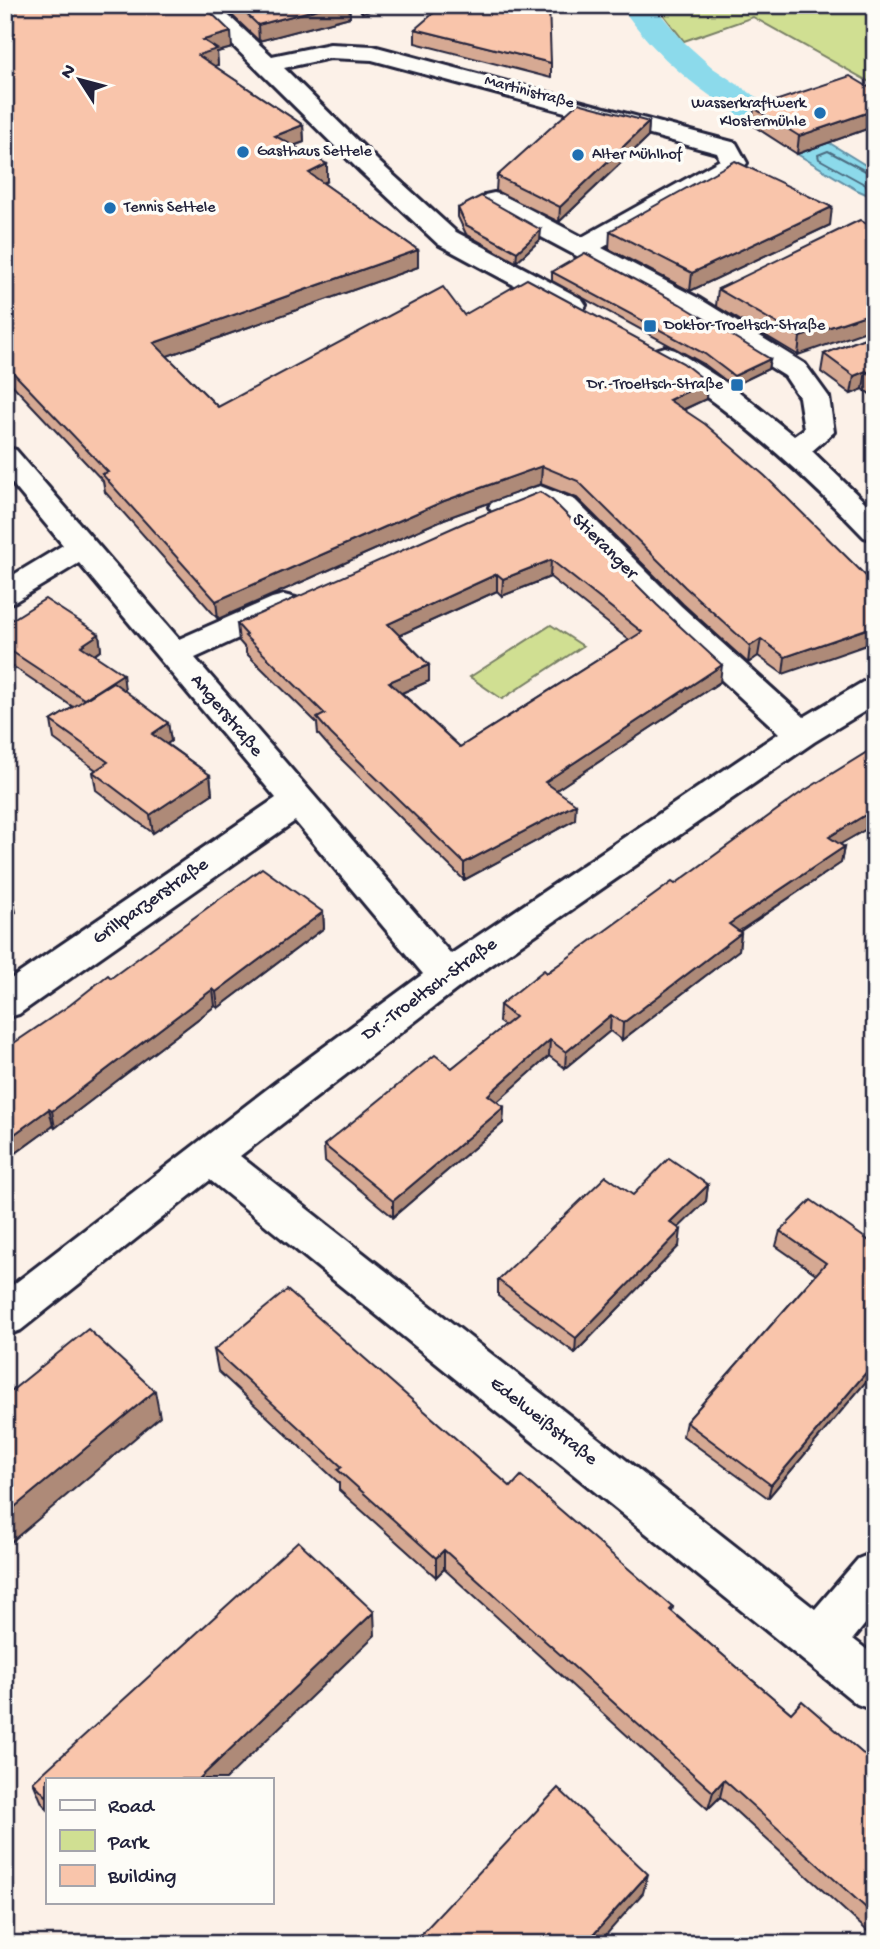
<svg xmlns="http://www.w3.org/2000/svg" width="880" height="1949" viewBox="0 0 880 1949" font-family="'Gochi Hand',sans-serif">
<rect width="100%" height="100%" fill="#fcf1e8"/>
<filter id="ink" filterUnits="userSpaceOnUse"><feTurbulence type="fractalNoise" baseFrequency=".0143" numOctaves="2"/><feDisplacementMap in="SourceGraphic" scale="14" xChannelSelector="R" yChannelSelector="G"/><feConvolveMatrix kernelMatrix="1 2 1 2 8 2 1 2 1" color-interpolation-filters="sRGB"/></filter>
<g filter="url(#ink)">
<g fill="#d0df92" stroke="#798066" stroke-width="2">
<polygon points="656,5 875,5 875,85 753,17 684,41"/>
<polygon points="551,625 583,646 502,699 470,677"/>
</g>
<polygon fill="#8cdaeb" stroke="#6290a5" stroke-width="2" points="828,142 875,171 875,198 857,190 797,154"/>
<g fill="none" stroke-linecap="round" stroke-linejoin="round">
<polyline stroke="#4c6c81" stroke-width="2" points="875,176 828,151 818,155 819,159 875,190"/>
<path fill="#8cdaeb" fill-rule="evenodd" d="M620,5H653L684,42L713,68L780,113L786,120L780,127L768,131L756,127C700,90 659,62 620,5Z"/>
<g stroke="#22223b" stroke-width="6">
<g id="street">
<path d="M192,5H217L272,56L330,44L373,46L736,143L747,163L743,168L602,248L700,299L805,364L829,397L834,432L812,451L875,512V540L864,537C800,470 733,411 655,362L651,356L655,350L665,347L675,350L733,387L794,436L804,429L799,397L785,376L680,311L485,207L481,201L485,195L494,193L503,195L582,237L720,160L717,153L372,60L330,58L284,68L379,162L456,232L582,299L586,305L582,311L572,313L562,311L438,244L361,172Z"/>
<polygon points="5,447 16,450 179,639 272,598 284,595 296,598 300,605 296,612 195,658 451,954 779,733 657,620 553,514 538,506 505,516 494,514 489,507 494,500 540,486 575,500 681,606 804,717 863,682 875,679 875,705 814,742 461,986 240,1156 815,1609 858,1559 875,1552 875,1612 853,1639 875,1656 875,1711 857,1704 210,1180 21,1330 5,1336 5,1291 275,1083 423,974 295,821 19,1014 5,1018 5,983 276,798 79,563 16,601 5,604 5,580 63,545 5,475"/>
</g>
</g>
<use href="#street" fill="#fdfcf7" fill-rule="evenodd"/>
</g>
<g fill="#d6a993" stroke="#22223b" stroke-width="2" fill-rule="evenodd">
<polygon points="5,5 232,48 217,52 218,65 214,66 303,125 304,142 293,146 327,181 323,183 418,250 418,267 167,356 218,407 464,315 706,399 683,410 875,585 783,674 758,656 748,663 683,604 577,498 541,484 444,519 218,619 105,492 103,481 5,377"/>
<polygon points="221,5 349,5 350,17 259,41"/>
<polygon points="357,5 392,5 362,13"/>
<polygon points="415,29 551,63 551,78 415,43"/>
<polygon points="875,91 875,126 797,154 752,125 754,108"/>
<polygon points="649,122 648,137 559,222 496,191 497,176"/>
<polygon points="458,208 540,240 516,262 466,234 458,217"/>
<polygon points="830,225 690,291 609,249 610,231"/>
<polygon points="875,229 798,355 716,306 718,289"/>
<polygon points="552,272 770,359 768,369 733,386 704,364 552,281"/>
<polygon points="875,334 875,398 863,389 851,394 821,372 824,354"/>
<path d="M540,492L720,682L556,790L575,820L464,880L332,750L318,734L317,723L246,653V649L239,641L237,624ZM550,577L629,640L460,747L402,693L429,681V665L400,635L497,591L502,596Z"/>
<polygon points="5,624 99,634 101,650 95,655 125,690 124,691 168,723 171,741 167,744 210,775 212,794 153,833 96,790 93,772 96,770 54,739 51,721 73,707 5,661"/>
<polygon points="875,747 875,824 840,844 844,847 841,863 739,932 741,933 739,950 622,1040 610,1031 565,1068 549,1056 497,1102 504,1107 503,1123 393,1217 325,1161 324,1145 452,1068 505,1026 499,1022 500,1005"/>
<polygon points="323,912 324,928 218,1008 215,1006 55,1128 53,1126 5,1161 111,978"/>
<polygon points="708,1185 706,1201 678,1227 679,1246 575,1353 498,1296 498,1280 633,1195"/>
<polygon points="780,1231 875,1245 875,1371 768,1498 683,1436 686,1422 816,1274 776,1246"/>
<polygon points="214,1350 511,1487 673,1607 672,1612 791,1713 875,1764 875,1938 720,1797 708,1809 444,1569 436,1577 339,1490 339,1483 218,1371"/>
<polygon points="375,1635 47,1779 47,1809 42,1803 33,1782"/>
</g>
<g fill="#ae8a78" stroke="#22223b" stroke-width="2">
<polygon points="333,5 349,5 350,17 259,41 258,25"/>
<polygon points="362,5 392,5 362,13"/>
<polygon points="231,32 232,48 217,52 218,65 199,71 198,55 203,40"/>
<polygon points="875,110 875,126 797,154 799,136"/>
<polygon points="649,122 648,137 559,222 560,207"/>
<polygon points="303,125 304,142 276,152 275,136"/>
<polygon points="327,164 327,181 310,189 309,173"/>
<polygon points="832,207 830,225 690,291 692,273"/>
<polygon points="541,230 540,240 516,262 517,252"/>
<polygon points="418,250 418,267 156,360 154,343"/>
<polygon points="875,312 875,328 798,355 800,337"/>
<polygon points="770,359 768,369 733,386 734,376"/>
<polygon points="866,371 863,389 851,394 854,376"/>
<polygon points="707,382 706,399 667,417 669,400"/>
<polygon points="542,466 541,484 444,519 218,619 216,601 444,501"/>
<polygon points="5,510 9,531 5,533"/>
<polygon points="551,560 550,577 502,596 503,579"/>
<polygon points="497,574 497,591 389,640 388,624"/>
<polygon points="875,626 875,642 783,674 785,657"/>
<polygon points="99,634 101,650 84,662 81,646"/>
<polygon points="761,639 758,656 748,663 750,646"/>
<polygon points="429,665 429,681 390,698 389,682"/>
<polygon points="722,665 720,682 544,798 545,782"/>
<polygon points="123,674 125,690 86,716 84,699"/>
<polygon points="168,723 171,741 155,752 152,734"/>
<polygon points="210,775 212,794 153,833 150,815"/>
<polygon points="576,804 575,820 464,880 464,863"/>
<polygon points="875,809 875,824 825,853 829,837"/>
<polygon points="844,847 841,863 726,940 729,924"/>
<polygon points="12,895 16,912 5,919 5,899"/>
<polygon points="323,912 324,928 218,1008 216,992"/>
<polygon points="741,933 739,950 622,1040 623,1023"/>
<polygon points="213,989 215,1006 55,1128 52,1111"/>
<polygon points="611,1015 610,1031 565,1068 566,1052"/>
<polygon points="550,1040 549,1056 487,1111 488,1095"/>
<polygon points="504,1107 503,1123 393,1217 393,1201"/>
<polygon points="49,1109 53,1126 5,1161 5,1141"/>
<polygon points="708,1185 706,1201 668,1238 670,1222"/>
<polygon points="681,1230 679,1246 575,1353 576,1338"/>
<polygon points="875,1362 875,1371 768,1498 771,1485"/>
<polygon points="155,1391 160,1417 5,1547 5,1515"/>
<polygon points="444,1550 444,1569 436,1577 436,1558"/>
<polygon points="374,1612 375,1635 226,1779 199,1779"/>
<polygon points="724,1780 720,1797 708,1809 713,1792"/>
<polygon points="648,1874 643,1893 598,1944 585,1944"/>
</g>
<g fill="#f9c5ab" stroke="#22223b" stroke-width="2" fill-rule="evenodd">
<polygon points="5,5 203,5 231,32 203,40 217,49 198,55 303,125 275,136 327,164 309,173 418,250 154,343 218,407 443,287 464,315 527,279 683,363 707,382 669,400 705,424 765,476 875,585 875,626 785,657 761,639 750,646 685,587 578,481 542,466 444,501 216,601 102,474 108,472 5,364"/>
<polygon points="237,5 333,5 258,25"/>
<polygon points="443,5 549,5 551,63 415,29"/>
<polygon points="850,76 875,91 875,110 799,136 754,108"/>
<polygon points="578,103 649,122 560,207 497,176"/>
<polygon points="735,161 832,207 692,273 610,231"/>
<polygon points="481,196 541,230 517,252 466,225 458,208"/>
<polygon points="860,220 875,229 875,312 800,337 718,289"/>
<polygon points="585,253 680,304 770,359 734,376 705,354 552,272"/>
<polygon points="875,334 875,378 866,371 854,376 824,354"/>
<path d="M540,492L552,500L657,605L722,665L545,782L576,804L464,863L331,734L317,718L325,714L245,636L247,635L237,624L468,521ZM551,560L642,632L460,747L389,682L429,665L388,624L497,574L503,579Z"/>
<polygon points="45,599 99,634 81,646 123,674 84,699 5,647 5,624"/>
<polygon points="113,682 168,723 152,734 210,775 150,815 93,772 108,762 51,721"/>
<polygon points="875,747 875,809 829,837 844,847 729,924 741,933 623,1023 611,1015 566,1052 550,1040 488,1095 504,1107 393,1201 324,1145 435,1055 452,1068 515,1017 500,1005 544,970 547,973 672,882 675,884 799,794"/>
<polygon points="262,868 323,912 216,992 213,989 52,1111 49,1109 5,1141 5,1049 70,1005 108,975 111,978"/>
<polygon points="5,889 12,895 5,899"/>
<polygon points="669,1158 708,1185 670,1222 681,1230 576,1338 498,1280 606,1176 633,1195"/>
<polygon points="811,1200 875,1245 875,1362 771,1485 686,1422 826,1263 780,1231"/>
<polygon points="287,1290 511,1487 521,1476 673,1607 670,1610 791,1713 802,1701 875,1764 875,1916 724,1780 713,1792 444,1550 436,1558 338,1470 342,1467 214,1350"/>
<polygon points="88,1329 155,1391 5,1515 5,1396"/>
<polygon points="298,1541 374,1612 199,1779 47,1779 47,1797 33,1782"/>
<polygon points="558,1788 648,1874 585,1944 412,1944"/>
</g>
</g>
<g fill="#1f6fb2" stroke="#fdfcf7" stroke-width="2.5">
<circle cx="820" cy="113" r="7"/>
<circle cx="243" cy="152" r="7"/>
<circle cx="578" cy="155" r="7"/>
<circle cx="110" cy="208" r="7"/>
<rect x="643" y="319" width="14" height="14" rx="3.5"/>
<rect x="730" y="378" width="14" height="14" rx="3.5"/>
</g>
<g text-anchor="middle" dominant-baseline="central" stroke-width="7" stroke-linejoin="round" paint-order="stroke">
<g font-size="16" fill="#22223b" stroke="#fdfcf7">
<text transform="translate(529 93) rotate(15)">Martinistraße</text>
</g>
<g font-size="16" fill="#22223b" stroke="#fdfcf7" text-anchor="start">
<text x="806" y="104" text-anchor="end">Wasserkraftwerk<tspan x="806" dy="18">Klostermühle</tspan></text>
<text x="257" y="152">Gasthaus Settele</text>
<text x="592" y="155">Alter Mühlhof</text>
<text x="124" y="208">Tennis Settele</text>
<text x="664" y="326">Doktor-Troeltsch-Straße</text>
<text x="723" y="385" text-anchor="end">Dr.-Troeltsch-Straße</text>
</g>
<g font-size="19" fill="#22223b" stroke="#fdfcf7">
<text transform="translate(604 547) rotate(45)">Stieranger</text>
<text transform="translate(226 716) rotate(50)">Angerstraße</text>
<text transform="translate(151 902) rotate(-35)">Grillparzerstraße</text>
<text transform="translate(430 990) rotate(-36)">Dr.-Troeltsch-Straße</text>
<text transform="translate(543 1422) rotate(38)">Edelweißstraße</text>
</g>
</g>
<rect width="880" height="1949" fill="none" stroke="#fdfcf7" stroke-width="28"/>
<rect x="14" y="14" width="852" height="1921" fill="none" stroke="#22223b" stroke-width="2.5" filter="url(#ink)"/>
<rect x="46" y="1778" width="228" height="126" fill="#fdfcf7" stroke="#a5a5ac" stroke-width="2"/>
<rect x="60" y="1800" width="35" height="10" fill="#fdfcf7" stroke="#a5a5ac" stroke-width="2"/>
<text x="108" y="1812" font-size="21" fill="#22223b">Road</text>
<rect x="60" y="1830" width="35" height="21" fill="#d0df92" stroke="#a5a5ac" stroke-width="2"/>
<text x="108" y="1848" font-size="21" fill="#22223b">Park</text>
<rect x="60" y="1865" width="35" height="21" fill="#f9c5ab" stroke="#a5a5ac" stroke-width="2"/>
<text x="108" y="1882" font-size="21" fill="#22223b">Building</text>
<g transform="translate(80 80) rotate(306)" stroke="#fdfcf7" stroke-width="5" paint-order="stroke">
<path d="M0-5L12 26L0 18L-12 26Z" fill="#22223b"/>
<text y="-10" font-size="19" font-weight="bold" text-anchor="middle" fill="#22223b">N</text>
</g>
</svg>
